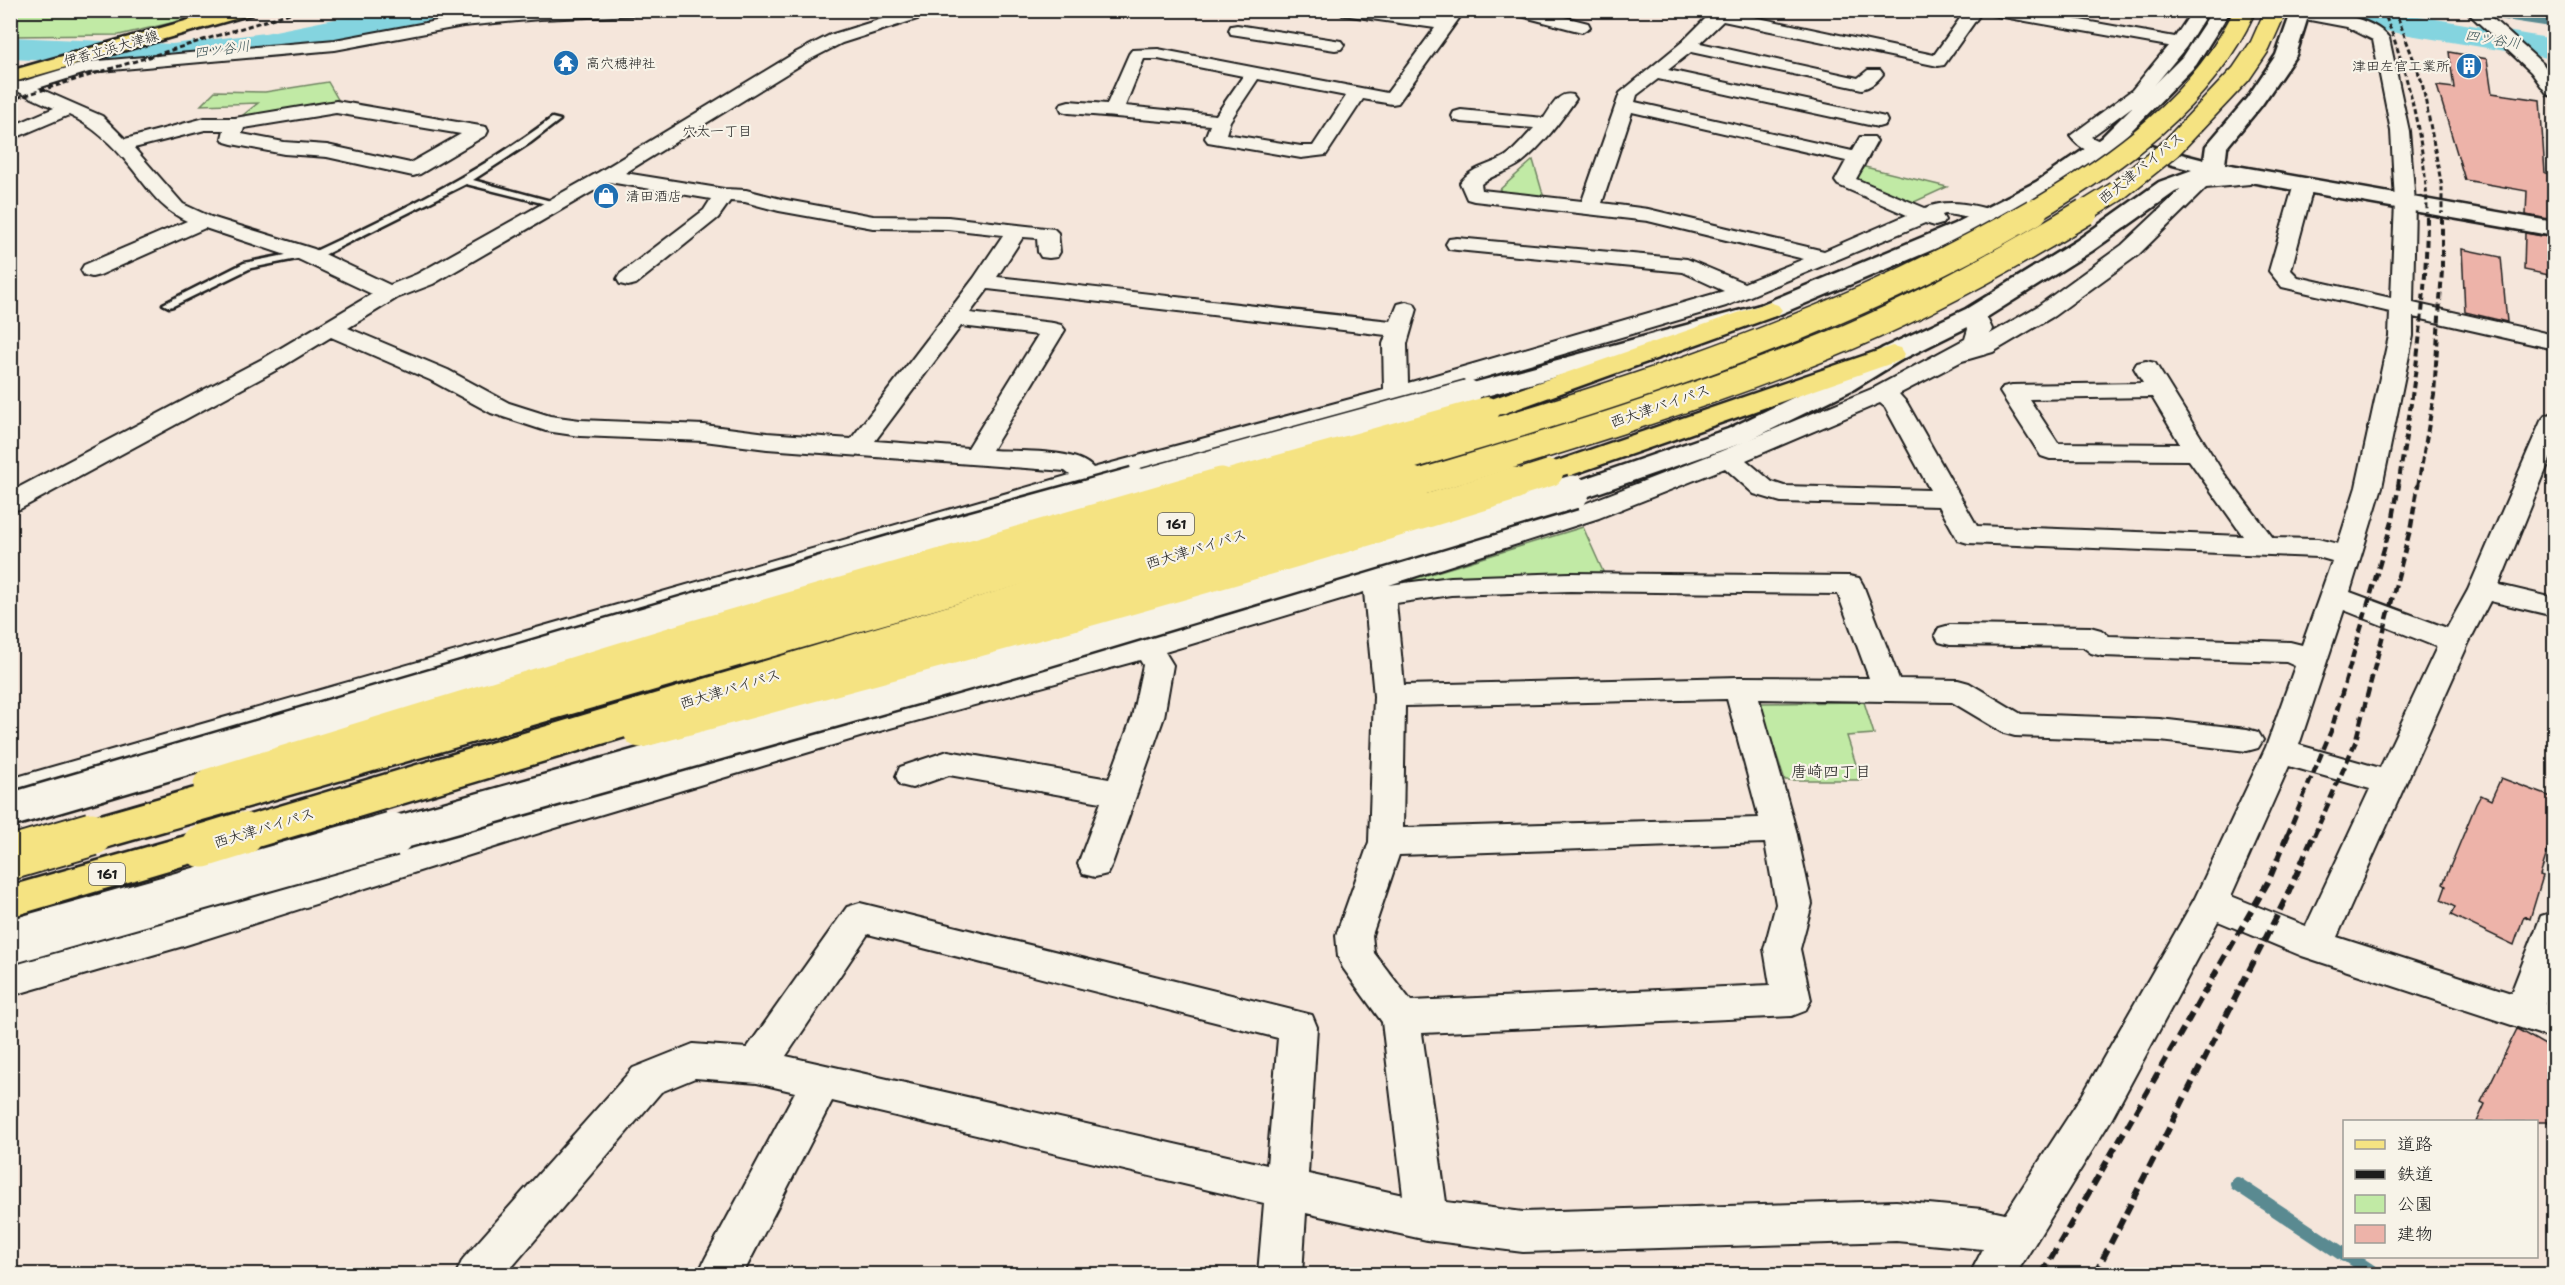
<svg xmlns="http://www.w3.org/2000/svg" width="2565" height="1285" viewBox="0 0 2565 1285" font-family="'Shantell Sans','Klee One',sans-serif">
<rect width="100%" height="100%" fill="#f5e6db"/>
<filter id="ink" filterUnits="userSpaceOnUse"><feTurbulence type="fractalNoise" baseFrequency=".0167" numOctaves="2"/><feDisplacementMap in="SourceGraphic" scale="12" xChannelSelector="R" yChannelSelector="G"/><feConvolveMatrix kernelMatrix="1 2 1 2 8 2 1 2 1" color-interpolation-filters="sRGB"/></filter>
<g filter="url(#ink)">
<g fill="#c1eaa5" stroke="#6e8360" stroke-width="1.5">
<polygon points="10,11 223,11 119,35 11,36"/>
<polygon points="328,82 340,103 238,119 258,103 201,105 215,91 265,92"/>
<polygon points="1533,160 1544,198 1497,192"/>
<polygon points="1865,167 1947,187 1912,203 1853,181"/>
<polygon points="1583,527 1605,576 1394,585"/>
<polygon points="1864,702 1874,734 1847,736 1861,780 1785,780 1759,703"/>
</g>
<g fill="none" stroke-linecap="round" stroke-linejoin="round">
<polyline stroke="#5a8a91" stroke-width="7" points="2502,16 2554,24"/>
<g stroke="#5a8a91" stroke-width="14">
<polyline points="2237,1184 2344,1255"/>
<polyline points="2348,1256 2375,1274"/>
</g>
<g fill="#84d4df" fill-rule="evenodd">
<polygon points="379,10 447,10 443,17 431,20 265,55 172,66 10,59 10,37 172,44 265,33"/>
<polygon points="2383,10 2554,39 2554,59 2325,21 2313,18 2308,11"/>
</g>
</g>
<g fill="#edb3a9" stroke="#1c1c1c" stroke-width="1.5">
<polygon points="2449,52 2487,59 2492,93 2540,100 2545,173 2554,175 2554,220 2526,215 2527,191 2465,180 2437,86 2454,88"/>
<polygon points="2525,233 2554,238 2554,276 2524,270"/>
<polygon points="2462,249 2501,257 2507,322 2465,312"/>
<polygon points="2501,778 2554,798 2554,831 2540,875 2543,876 2530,919 2524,916 2514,945 2451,915 2455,907 2441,900 2446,886 2443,884 2476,804 2481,795 2491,800"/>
<polygon points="2517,1029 2554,1050 2554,1122 2477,1122 2485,1104 2481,1102"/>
</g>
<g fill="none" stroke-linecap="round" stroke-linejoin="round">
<g stroke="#1c1c1c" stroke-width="5">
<path id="service" d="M552,118L560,120L530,143L473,180L558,203V207L466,184L316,259L312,260L307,257L251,268L173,306L169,307L163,304L244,263L306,251L311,253C395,214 477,174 552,118Z"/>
</g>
<g stroke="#1c1c1c" stroke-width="4">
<g id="minor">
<path d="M524,10H645L637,15L540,19L463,26L335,50L89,72L38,88L102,116L125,139L205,118H235L336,101L486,127L488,131L486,135L420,174L413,176L327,157L284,154L232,144L225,142L222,138L224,130H205L134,148L183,204L211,217L314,249L390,285L417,274L599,172L795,53L830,35L911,10H938L936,13L842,43L807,61L625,173L724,189L746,190L781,199L873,216L948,217L1054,229L1058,233L1060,252L1057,257L1049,258L1041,257L1038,252L1037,238L1023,237L997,277C1128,291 1259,307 1391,321L1398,304L1406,302L1414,304L1417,309L1407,344L1408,383L1724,291L1683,272L1457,250L1449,249L1446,244L1449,239L1457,238L1687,259L1744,283L1804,259L1648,221L1474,201L1467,199L1460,183C1472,166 1490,166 1506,156C1516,149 1525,137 1534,128L1461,122L1454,120L1452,116L1454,112L1461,110L1544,118C1552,107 1558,91 1573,95L1576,99C1560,122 1543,145 1521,163C1509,172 1493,174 1481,184L1482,190L1582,201L1620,93L1682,42L1707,17L1689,13L1687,10H1721L1934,55L1966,10H1983L1944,65L1938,66L1723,21L1700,43L1858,78L1868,70H1880L1883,74C1878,81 1870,87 1862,89L1691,52L1668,70L1885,117L1887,121L1885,125L1878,127L1658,79L1637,95L1635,102L1852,151L1860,137H1874L1877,141L1856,179L1925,208C1949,198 1972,205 1996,211L1999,215L1996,219C1983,223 1960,215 1945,214L1942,215L1945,220L1942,224L1935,226L1925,223L1726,306L1465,383L1096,484L769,578L10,803V779L1070,475L1065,471L767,449L704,441L580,436L546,431L491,413L430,380L331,337L280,368L20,509L10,511V492L264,358L372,294L298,259L205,228L100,275L92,277L84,275L81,270L84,265L187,221C159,208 149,189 130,166C114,146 93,126 69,115L10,140V127L54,108L19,92H10V82H21L87,62L335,40L463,16ZM1632,112L1846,161L1835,181L1838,185L1907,215L1824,251L1648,209L1602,203ZM336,113L461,134L410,163L327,145L284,142L242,134L244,128ZM609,182L711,199L704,210L620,274L617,279L620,284L628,286L636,284L718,218L730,201L745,202L779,211L873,228L948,229L1003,235L974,278L851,439L767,433L704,425L580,420L550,416L509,403L448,370L348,328L397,298L433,284ZM988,289L1386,335L1383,344L1384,390L1093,468C1076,448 1019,452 992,450L1065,330L1061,325L1053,323L970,313ZM961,326L1038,335L968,448L875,441Z"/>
<path d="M1335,10H1380L1442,19L1448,10H1465L1398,103L1392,104L1363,99L1326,155L1301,158L1208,142L1205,138L1210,125L1069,113L1062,111L1060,107L1062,103L1069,101L1107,104L1129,54L1132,50L1158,49L1387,93L1435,28L1343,15ZM1144,59H1158L1243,76L1216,115L1125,106ZM1258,79L1346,96L1313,146H1301L1226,134L1230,121Z"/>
<polygon points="1507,10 1537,10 1588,23 1590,27 1582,32 1509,13"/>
<path d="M1984,10H2023L2175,37L2193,10H2209L2186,47L2144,98L2091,137L2106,144L2109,148L2106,152C2092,156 2078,147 2070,136L2132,90L2168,46L1992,15Z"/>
<polygon points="2465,10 2483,10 2543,64 2554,79 2554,96 2548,95 2531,72"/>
<path d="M2294,11C2321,10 2372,15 2389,38L2409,131L2415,202L2413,303L2554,335V349L2413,317V336L2382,487L2350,592L2447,628L2468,590L2541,421L2545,416L2554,413V450L2499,585L2554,598V616L2490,601L2469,642L2337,937L2511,993L2541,916L2554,912V977L2545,1004L2554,1007V1039L2302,956L2218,921L2111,1120L2016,1274H1970L1983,1249L1896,1241L1523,1252L1427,1240L1306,1213L1302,1274H1258L1264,1203L832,1101L743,1274H698L705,1259L795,1092L757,1083L695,1078L661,1092L506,1274H456L463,1259L633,1068L693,1044L747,1048L847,907L860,903L1312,1015L1317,1027L1308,1174L1403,1195L1382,1022L1343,968L1338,957L1336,935L1369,842L1374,696L1364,592L1165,652L1173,665L1164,717L1112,864L1107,874L1095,877L1083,874L1078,864L1101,802L949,775L912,788L900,785L896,776L900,767L948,751L1109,779L1132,717L1143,665L1140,660L890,728L552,829L180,947L10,996V965L180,917L548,804L888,706L1100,651L1361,574L1579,506L1719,452L1874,388L1965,339L1968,329L1964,314L1967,309L1975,307L1983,309L1992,329L1990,334L2038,306L2122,245L2192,179L2219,173L2236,174L2239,170H2253L2256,174L2250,184L2206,188L2138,255L2054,316L1993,352L1962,361L1899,394L1907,403L1977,526L2243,536L2189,460L2050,459L2041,456L2000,392L2003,387L2012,385L2143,383L2134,368L2137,363L2146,361L2155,363L2222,471L2273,538L2318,539L2338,544L2356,487L2389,336L2390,312L2282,287L2269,271L2294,184L2297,180H2311L2314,184L2291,270L2298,277L2391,298L2395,202L2391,131L2373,40L2347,27L2294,17L2292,14ZM2152,397L2180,444L2058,443L2029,399ZM1880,403L1885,407L1930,490L1784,486L1772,482L1746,460ZM1725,468L1754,494L1781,502L1939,506L1958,540L1968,543L2318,557L2332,561L2302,645L2290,642L2109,636L2101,630L2090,627L1950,625L1939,628L1935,635L1939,642L1950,645L2083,647L2091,653L2102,656L2286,662L2295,666L2266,747L2195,898L2083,1094L2005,1214L1982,1209L1896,1201L1523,1212L1446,1202L1422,1033L1792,1016L1805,1011L1811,1000L1800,949L1812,904L1796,830L1759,699L1952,702L2004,733L2015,736L2160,741L2247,751L2258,748L2263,740L2258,732L2247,729L2160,719L2021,714L1969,683L1958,680L1899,679L1863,585L1859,578L1849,576L1570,573L1451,577L1389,585L1599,518ZM1570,591L1838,594L1869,678L1740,677L1404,685L1396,603L1451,595ZM2344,610L2437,647L2380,768L2299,745ZM1727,699L1759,818L1403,828L1405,706ZM2289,766L2370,789L2306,926L2231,896ZM1765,843L1776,904L1764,949L1770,985L1411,1001L1374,953L1372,935L1399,855ZM868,934L1278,1038L1267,1165L786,1056Z"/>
<polygon points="1237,25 1335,40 1341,41 1344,45 1341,49 1335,50 1231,34 1229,30 1231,26"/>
</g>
</g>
<g stroke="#1c1c1c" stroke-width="5">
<polygon id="tertiary" points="2213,10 2231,10 2196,65 2123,139 2204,160 2206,146 2247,98 2276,55 2292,10 2310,10 2296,55 2261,106 2227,147 2225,164 2554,222 2554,236 2216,176 2175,192 2092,251 1984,319 1901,360 1854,389 1748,441 1583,498 1573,501 1563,498 1558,492 1563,486 1728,429 1836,377 1883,348 1966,309 2076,241 2159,182 2192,170 2112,149 2052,192 1970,234 1778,315 1468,401 1458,399 1454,393 1458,387 1760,305 1954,224 2036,182 2101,138 2182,57"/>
</g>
<g stroke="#1c1c1c" stroke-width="5">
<polygon id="primary" points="224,10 255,10 252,14 10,83 10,71"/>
</g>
<g stroke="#1c1c1c" stroke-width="5">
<g id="trunk">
<polygon points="1769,302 1778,305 1782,310 1778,315 1497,416 1487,418 1477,416 1473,410 1477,404"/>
<polygon points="1892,346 1901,348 1905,354 1901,360 1560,479 1550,482 1540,479 1536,473 1540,467"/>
<polygon points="203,831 216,836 222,846 216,856 10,917 10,886"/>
</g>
</g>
<use href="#service" fill="#f7f3e8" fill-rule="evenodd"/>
<use href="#minor" fill="#f7f3e8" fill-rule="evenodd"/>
<use href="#tertiary" fill="#f7f3e8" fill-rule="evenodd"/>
<use href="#primary" fill="#f5e382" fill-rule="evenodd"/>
<use href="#trunk" fill="#f5e382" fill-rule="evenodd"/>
<g stroke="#1c1c1c" stroke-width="3" stroke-dasharray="5 3" stroke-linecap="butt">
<path d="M2383,10C2407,67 2427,151 2427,213"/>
<polyline points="2395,10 2422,82 2442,187 2442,213"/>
<polyline points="10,100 300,10"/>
</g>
<g stroke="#1c1c1c" stroke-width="4" stroke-dasharray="7 4" stroke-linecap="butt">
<path d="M2398,486C2413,395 2427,304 2427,212"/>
<polyline points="2418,486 2434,395 2442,270 2442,212"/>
</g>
<g stroke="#1c1c1c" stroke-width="4.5" stroke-dasharray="9 4.5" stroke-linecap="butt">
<polyline points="2287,836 2331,731 2393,518 2399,484"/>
<polyline points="2314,836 2355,743 2411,526 2418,484"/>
</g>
<g stroke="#1c1c1c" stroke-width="6" stroke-dasharray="11 6" stroke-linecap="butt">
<polyline points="2042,1274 2268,882 2288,834"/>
<polyline points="2095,1274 2287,896 2314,834"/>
</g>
<g stroke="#1c1c1c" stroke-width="29" stroke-linecap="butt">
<polyline id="tertiary-bridge-far2" points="1129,486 1468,393"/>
</g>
<g stroke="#1c1c1c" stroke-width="38" stroke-linecap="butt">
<g id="tertiary-bridge-far1">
<polyline points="10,810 971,529 1135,484"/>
<polyline points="387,836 1016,659 1573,492"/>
</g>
</g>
<g stroke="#1c1c1c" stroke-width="47" stroke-linecap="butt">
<polyline id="tertiary-bridge" points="10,942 392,834"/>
</g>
<g stroke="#1c1c1c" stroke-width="29" stroke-linecap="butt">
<g id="trunk-bridge-far1">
<polyline points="1215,486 1487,410"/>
<polyline points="1509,486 1550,473"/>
</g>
</g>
<g stroke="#1c1c1c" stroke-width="38" stroke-linecap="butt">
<g id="trunk-bridge">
<path d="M640,731C933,653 1225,575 1514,484"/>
<polyline points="210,785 687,639 1221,484"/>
</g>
</g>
<g stroke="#1c1c1c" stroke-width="23" stroke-linecap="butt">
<g id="motorway-bridge-far3">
<path d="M2031,213C2114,164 2204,101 2245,10"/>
<polyline points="2082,213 2116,192 2171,148 2241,74 2260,46 2276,10"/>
</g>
</g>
<g stroke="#1c1c1c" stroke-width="29" stroke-linecap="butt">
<g id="motorway-bridge-far2">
<path d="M1307,486C1557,414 1809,344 2034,212"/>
<path d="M1408,486C1549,444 1691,401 1827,346C1916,310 2003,262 2085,212"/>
</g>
</g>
<g stroke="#1c1c1c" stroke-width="38" stroke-linecap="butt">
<g id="motorway-bridge-far1">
<polyline points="87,836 1313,484"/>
<polyline points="237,836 1413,484"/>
</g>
</g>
<g stroke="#1c1c1c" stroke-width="47" stroke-linecap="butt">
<g id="motorway-bridge">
<polyline points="203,846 242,834"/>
<polyline points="10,858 92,834"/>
</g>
</g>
<use href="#tertiary-bridge-far2" stroke="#f7f3e8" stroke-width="26"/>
<use href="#tertiary-bridge-far1" stroke="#f7f3e8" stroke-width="33"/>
<use href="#tertiary-bridge" stroke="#f7f3e8" stroke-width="43"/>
<use href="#trunk-bridge-far1" stroke="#f5e382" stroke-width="26"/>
<use href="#trunk-bridge" stroke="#f5e382" stroke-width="33"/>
<use href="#motorway-bridge-far3" stroke="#f5e382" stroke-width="20"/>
<use href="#motorway-bridge-far2" stroke="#f5e382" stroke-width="26"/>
<use href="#motorway-bridge-far1" stroke="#f5e382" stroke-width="33"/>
<use href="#motorway-bridge" stroke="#f5e382" stroke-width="43"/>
</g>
</g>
<defs>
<g id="temple-disc" transform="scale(1.35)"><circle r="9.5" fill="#1f6fb2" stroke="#f7f3e8"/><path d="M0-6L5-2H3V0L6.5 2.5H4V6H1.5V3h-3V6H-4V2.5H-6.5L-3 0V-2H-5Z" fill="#fff"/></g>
<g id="building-disc" transform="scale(1.35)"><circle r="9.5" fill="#1f6fb2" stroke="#f7f3e8"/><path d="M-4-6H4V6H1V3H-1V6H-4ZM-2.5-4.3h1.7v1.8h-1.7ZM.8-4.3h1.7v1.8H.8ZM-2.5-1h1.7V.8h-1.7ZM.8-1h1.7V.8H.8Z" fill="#fff"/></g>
<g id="shop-disc" transform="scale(1.35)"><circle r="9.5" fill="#1f6fb2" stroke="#f7f3e8"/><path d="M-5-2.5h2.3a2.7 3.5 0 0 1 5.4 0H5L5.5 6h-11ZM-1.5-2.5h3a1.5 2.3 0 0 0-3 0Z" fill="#fff"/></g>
</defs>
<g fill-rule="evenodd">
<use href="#temple-disc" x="566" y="63"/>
<use href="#building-disc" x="2469" y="66"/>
<use href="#shop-disc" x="606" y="196"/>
</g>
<g text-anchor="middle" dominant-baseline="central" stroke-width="4.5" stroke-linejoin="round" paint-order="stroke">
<g font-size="14" font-style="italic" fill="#3b5356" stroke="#f7f3e8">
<text transform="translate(2493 39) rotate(9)">四ツ谷川</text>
<text transform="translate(222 49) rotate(-7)">四ツ谷川</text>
</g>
<g font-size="14" fill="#1c1c1c" stroke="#f7f3e8">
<text transform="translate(111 48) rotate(-16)">伊香立浜大津線</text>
</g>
<g font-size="14" fill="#1c1c1c" stroke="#f7f3e8" text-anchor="start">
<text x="586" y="63">高穴穂神社</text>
<text x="2450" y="66" text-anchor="end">津田左官工業所</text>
<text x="626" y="196">清田酒店</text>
</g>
<g font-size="14" fill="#1c1c1c" stroke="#f7f3e8">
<text x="717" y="131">穴太一丁目</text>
</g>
<g fill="#f7f3e8" stroke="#5e5c59" stroke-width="1.5">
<rect x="1158" y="513" width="36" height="22" rx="4.5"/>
<rect x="89" y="863" width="36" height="22" rx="4.5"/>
</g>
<g font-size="14" font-weight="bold" fill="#1c1c1c">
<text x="1176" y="524">161</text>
<text x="107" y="874">161</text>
</g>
<g font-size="15" fill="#1c1c1c" stroke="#f7f3e8">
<text transform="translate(2141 168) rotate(-39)">西大津バイパス</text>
<text transform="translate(1660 406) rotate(-19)">西大津バイパス</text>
<text transform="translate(1196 549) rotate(-17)">西大津バイパス</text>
<text transform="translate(730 689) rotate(-17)">西大津バイパス</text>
<text transform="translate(264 828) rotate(-17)">西大津バイパス</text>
</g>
<g font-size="16" fill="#1c1c1c" stroke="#f7f3e8">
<text x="1831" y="771">唐崎四丁目</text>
</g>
</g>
<rect width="2565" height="1285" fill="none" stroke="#f7f3e8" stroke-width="36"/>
<rect x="18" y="18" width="2529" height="1249" fill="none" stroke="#1c1c1c" stroke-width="2" filter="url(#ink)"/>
<rect x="2343" y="1120" width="195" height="138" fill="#f7f3e8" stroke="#9f9d96" stroke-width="1.5"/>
<rect x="2355" y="1140" width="30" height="9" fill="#f5e382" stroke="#9f9d96" stroke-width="1.5"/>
<text x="2397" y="1150" font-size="18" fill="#1c1c1c">道路</text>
<rect x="2355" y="1170" width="30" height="9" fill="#1c1c1c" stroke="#9f9d96" stroke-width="1.5"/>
<text x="2397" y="1180" font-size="18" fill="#1c1c1c">鉄道</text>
<rect x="2355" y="1195" width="30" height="18" fill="#c1eaa5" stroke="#9f9d96" stroke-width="1.5"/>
<text x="2397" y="1210" font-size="18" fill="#1c1c1c">公園</text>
<rect x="2355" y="1225" width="30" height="18" fill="#edb3a9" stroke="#9f9d96" stroke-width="1.5"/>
<text x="2397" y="1240" font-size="18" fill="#1c1c1c">建物</text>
</svg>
